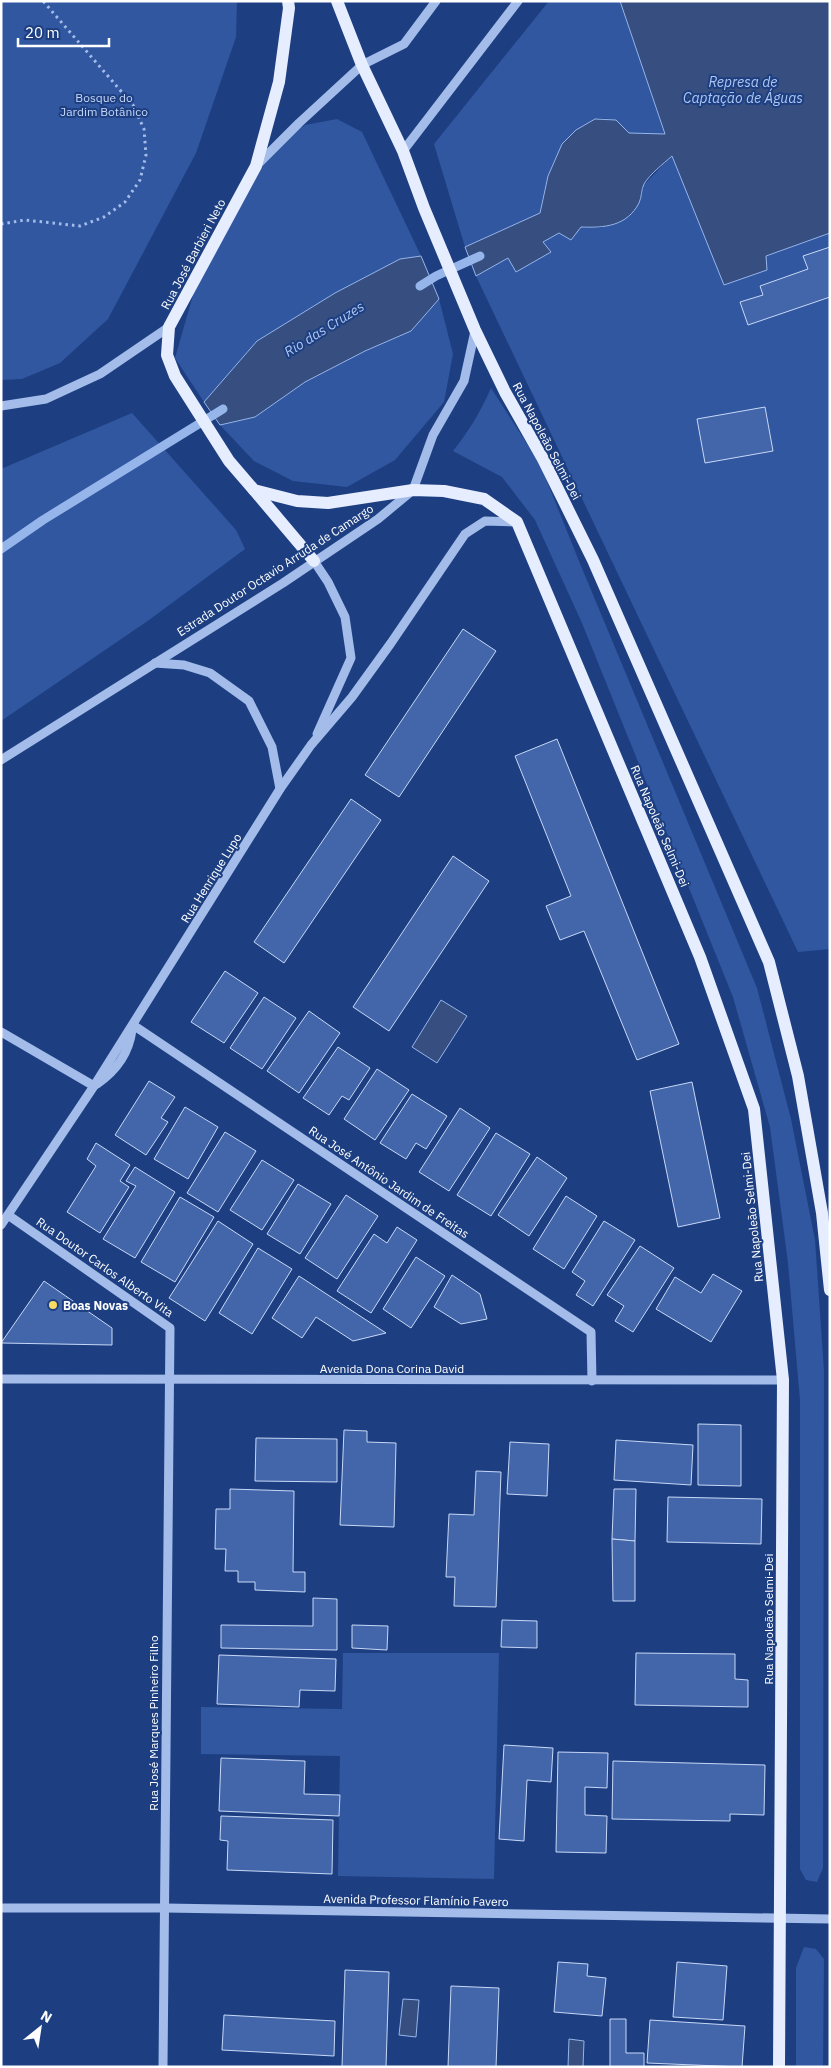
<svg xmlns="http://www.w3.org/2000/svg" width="831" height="2068" viewBox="0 0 831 2068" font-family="'IBM Plex Sans',sans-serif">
<rect width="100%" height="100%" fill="#1d3f82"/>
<g fill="#3157a0">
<polygon points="1,1 237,1 236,37 196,153 108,319 60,363 22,379 1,380"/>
<path d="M549,1H620L665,135L629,133L616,120C610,119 603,118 597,119C593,119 590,122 586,124C556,141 545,180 540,213L465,247L434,144Z"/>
<polygon points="337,119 362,132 421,256 400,259 335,293 257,341 204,402 175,358 198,278 275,144 305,125"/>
<polygon points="672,155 684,183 766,256 830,233 830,949 798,952 476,276 508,257 516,272 550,251 543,242 559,233 581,227 601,228 640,202 644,185"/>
<polygon points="439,299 453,354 444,402 395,460 347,487 293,481 254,461 220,425 255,417 305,382 365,351 411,331"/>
<path d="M491,388L540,464L581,566L757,988L791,1119L815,1240L824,1371L823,1868L817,1882L806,1880L800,1869V1400L788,1263L770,1127L733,997L582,623L535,520L502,477L453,451C469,431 481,411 491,388Z"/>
<polygon points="132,413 236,530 245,549 149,620 1,721 1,469"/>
<polygon points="343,1653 499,1653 494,1879 338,1876 340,1756 201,1754 201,1707 342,1709"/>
<polygon points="804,1947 816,1949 824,1959 823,2067 796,2067 796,1968"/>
</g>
<g fill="#364f80" stroke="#96b5eb">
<path d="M620,1H830V233L766,256L767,270L724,285L672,156C663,164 650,174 644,184C641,190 642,197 639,203C627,226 605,228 581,227L571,240L559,233L543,242L551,252L516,272L508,258L476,276L465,247L540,213L548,176L562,144L576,130L595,119L616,120L629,133L665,134Z"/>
<polygon points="421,256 439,299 411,331 365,351 305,382 255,417 220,425 204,402 257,341 335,293 400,259"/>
<polygon points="441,1000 467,1016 437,1063 412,1047"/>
<polygon points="403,1999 419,2000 416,2037 399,2035"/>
<polygon points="569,2039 584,2041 583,2067 568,2067"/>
</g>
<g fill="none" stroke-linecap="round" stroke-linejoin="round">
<g stroke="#96b5eb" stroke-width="9">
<polyline points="420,286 436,276 480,256"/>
<polyline points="1,549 43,520 223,409"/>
</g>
</g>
<g fill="#4266a9" stroke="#c7d8f7">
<polygon points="830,247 830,297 748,325 740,302 763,295 760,286 808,269 803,256"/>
<polygon points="765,407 773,451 705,463 697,419"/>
<polygon points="463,629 496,651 399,797 365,775"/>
<polygon points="557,739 679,1044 637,1060 584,931 560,940 546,906 571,896 515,756"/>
<polygon points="351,799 381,820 284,963 254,942"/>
<polygon points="453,856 489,881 389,1031 353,1007"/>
<polygon points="225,971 258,993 224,1043 191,1022"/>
<polygon points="264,997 296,1018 262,1069 230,1048"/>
<polygon points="309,1011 340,1033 299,1093 267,1071"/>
<polygon points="338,1047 370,1068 349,1100 342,1096 329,1115 303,1098"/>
<polygon points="377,1069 409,1090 375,1140 344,1119"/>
<polygon points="149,1081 175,1097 161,1118 168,1122 146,1155 115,1135"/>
<polygon points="692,1082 720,1218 678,1227 650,1091"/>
<polygon points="412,1094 447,1116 426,1149 416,1143 406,1159 380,1143"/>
<polygon points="185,1107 218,1127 188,1179 154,1159"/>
<polygon points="460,1108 490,1128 449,1191 419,1172"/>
<polygon points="225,1132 256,1151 218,1212 187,1193"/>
<polygon points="496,1133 530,1154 491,1216 457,1195"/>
<polygon points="96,1143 130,1165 120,1181 129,1187 100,1233 67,1212 96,1166 87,1159"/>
<polygon points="537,1157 567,1178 529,1236 498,1215"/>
<polygon points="262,1160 294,1180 262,1230 230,1210"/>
<polygon points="135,1167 175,1192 135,1258 103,1239 136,1186 126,1181"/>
<polygon points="298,1184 331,1204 300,1254 267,1234"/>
<polygon points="346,1195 378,1216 337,1279 305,1258"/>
<polygon points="566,1196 597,1216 564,1269 533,1249"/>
<polygon points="180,1197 214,1217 175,1282 141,1262"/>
<polygon points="218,1221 253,1244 205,1321 169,1298"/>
<polygon points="604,1221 635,1240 593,1306 576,1295 585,1281 572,1272"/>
<polygon points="397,1227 417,1240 371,1313 337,1291 374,1234 387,1243"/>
<polygon points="640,1246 674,1268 633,1332 615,1321 624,1306 607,1295"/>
<polygon points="258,1248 292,1269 252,1334 219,1313"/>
<polygon points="416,1257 445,1276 411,1328 383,1309"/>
<polygon points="713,1274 742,1291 711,1342 656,1309 675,1277 701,1293"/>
<polygon points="452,1275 480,1294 487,1319 461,1324 434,1307"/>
<polygon points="299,1276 386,1333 353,1341 316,1317 302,1338 272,1318"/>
<polygon points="44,1281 112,1328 112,1345 1,1343"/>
<polygon points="698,1424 741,1425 741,1486 698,1485"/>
<polygon points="344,1430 367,1431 367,1442 396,1443 394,1527 340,1525"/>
<polygon points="256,1438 337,1439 337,1482 255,1481"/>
<polygon points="616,1440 693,1445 691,1485 614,1480"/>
<polygon points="510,1442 549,1444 547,1496 507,1494"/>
<polygon points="476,1471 501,1472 496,1607 454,1606 455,1577 446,1577 449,1514 474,1515"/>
<polygon points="230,1489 294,1491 293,1572 305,1572 305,1592 255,1590 255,1582 238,1582 238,1571 225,1571 226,1549 215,1549 216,1509 230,1509"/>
<polygon points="614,1489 636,1489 635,1541 612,1539"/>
<polygon points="668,1497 762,1499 761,1544 667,1542"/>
<polygon points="612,1539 635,1541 635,1601 613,1601"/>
<polygon points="313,1598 337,1599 337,1650 221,1648 221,1625 313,1626"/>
<polygon points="502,1620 537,1621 537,1648 501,1647"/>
<polygon points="352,1625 388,1626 387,1650 352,1648"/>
<polygon points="636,1653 735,1654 735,1679 748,1680 748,1707 635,1705"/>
<polygon points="219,1655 336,1659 335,1691 300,1690 299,1707 217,1704"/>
<polygon points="504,1745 553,1748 551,1782 527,1780 524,1841 499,1839"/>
<polygon points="558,1752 608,1753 607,1788 585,1787 585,1815 607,1816 606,1853 556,1852"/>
<polygon points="221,1758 305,1761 304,1794 340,1795 339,1816 219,1811"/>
<polygon points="613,1761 765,1765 764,1815 730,1814 730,1821 612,1819"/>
<polygon points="221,1816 333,1820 332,1874 227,1870 228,1841 220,1840"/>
<polygon points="558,1962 588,1964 587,1976 606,1978 602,2016 554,2012"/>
<polygon points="677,1962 727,1966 723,2020 673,2017"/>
<polygon points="345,1970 389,1972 386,2067 342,2067"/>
<polygon points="451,1986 499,1988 496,2067 448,2067"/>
<polygon points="224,2015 335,2021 334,2056 222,2050"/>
<polygon points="610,2019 626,2019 626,2053 644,2053 644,2067 610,2067"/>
<polygon points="650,2020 745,2026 742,2067 647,2063"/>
</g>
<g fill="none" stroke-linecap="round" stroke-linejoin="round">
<polyline stroke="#a3bce9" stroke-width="3" stroke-dasharray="2.5 4" stroke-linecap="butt" points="1,224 25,220 80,226 104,217 125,202 140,180 146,155 144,129 133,105 43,1"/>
<g stroke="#a3bce9" stroke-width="9">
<polyline points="403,151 518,1"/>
<polyline points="258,164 299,123 362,65 404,44 436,1"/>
<polyline points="1,406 46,399 100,374 169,327"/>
<polyline points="314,561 328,582 345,617 351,658 317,734"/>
<polyline points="155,663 184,665 210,673 249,701 272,747 280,789"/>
<polyline points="1,760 283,583 378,519 413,490 433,435 464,381 475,331"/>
<polyline points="133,1025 591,1332 592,1381"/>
<polyline points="1,1032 94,1086"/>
<path d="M97,1084C116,1071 129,1053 132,1030"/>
<polyline points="8,1215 170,1328 163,2067"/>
<polyline points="1,1225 94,1086 280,789 311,745 352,697 391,643 465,534 485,521 516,522"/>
<polyline points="1,1379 783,1380"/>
<polyline points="1,1908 165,1908 830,1919"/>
</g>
<g stroke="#e6edfe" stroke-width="12">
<polyline points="288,1 289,8 279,82 256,166 169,327 167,355 175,376 229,461 254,490 297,501 328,503 413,490 444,491 484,499 517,522 700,957 754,1109 783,1380 779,2067"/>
<polyline points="337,1 362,65 403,151 424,208 475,330 505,392 543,459 593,560 769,962 798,1076 822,1213 830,1290"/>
<polyline points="254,490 314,561"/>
</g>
</g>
<circle fill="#f9dc61" stroke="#1d3f82" stroke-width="2" cx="53" cy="1305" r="5"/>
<g text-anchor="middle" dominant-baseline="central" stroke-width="4" stroke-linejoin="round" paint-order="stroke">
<g font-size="12" fill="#c7d8f7" stroke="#1d3f82">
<text x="104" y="97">Bosque do<tspan x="104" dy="14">Jardim Botânico</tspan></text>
</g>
<g font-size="12" fill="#fff" stroke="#1d3f82">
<text transform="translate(193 254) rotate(-62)">Rua José Barbieri Neto</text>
<text transform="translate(547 441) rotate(62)">Rua Napoleão Selmi-Dei</text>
<text transform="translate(275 570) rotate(-33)">Estrada Doutor Octavio Arruda de Camargo</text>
<text transform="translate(660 826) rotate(67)">Rua Napoleão Selmi-Dei</text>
<text transform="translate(211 878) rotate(-58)">Rua Henrique Lupo</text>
<text transform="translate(389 1182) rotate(34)">Rua José Antônio Jardim de Freitas</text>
<text transform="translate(752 1217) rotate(-96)">Rua Napoleão Selmi-Dei</text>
<text transform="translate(105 1267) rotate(35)">Rua Doutor Carlos Alberto Vita</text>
<text x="392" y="1368">Avenida Dona Corina David</text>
<text transform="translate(768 1619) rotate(-90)">Rua Napoleão Selmi-Dei</text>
<text transform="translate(153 1723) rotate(-90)">Rua José Marques Pinheiro Filho</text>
<text transform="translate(416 1900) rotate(1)">Avenida Professor Flamínio Favero</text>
</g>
<g font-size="12" font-weight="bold" fill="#fff" stroke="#1d3f82" text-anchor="start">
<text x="63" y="1305">Boas Novas</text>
</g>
<g font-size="14" font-style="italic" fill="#aec6f1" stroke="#1d3f82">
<text x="743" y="82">Represa de<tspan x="743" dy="16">Captação de Águas</tspan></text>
<text transform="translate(324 329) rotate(-32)">Rio das Cruzes</text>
</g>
</g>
<rect width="831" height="2068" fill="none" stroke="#ffffff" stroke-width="5"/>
<g transform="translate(40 2028) rotate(30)" stroke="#1d3f82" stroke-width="4" paint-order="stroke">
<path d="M0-4L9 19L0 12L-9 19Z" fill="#ffffff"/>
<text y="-8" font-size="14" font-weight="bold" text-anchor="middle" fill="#ffffff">N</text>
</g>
<path d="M18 38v8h91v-8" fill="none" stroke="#ffffff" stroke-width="2.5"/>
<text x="25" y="38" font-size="15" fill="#ffffff" stroke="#1d3f82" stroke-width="4" paint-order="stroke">20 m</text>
</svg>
